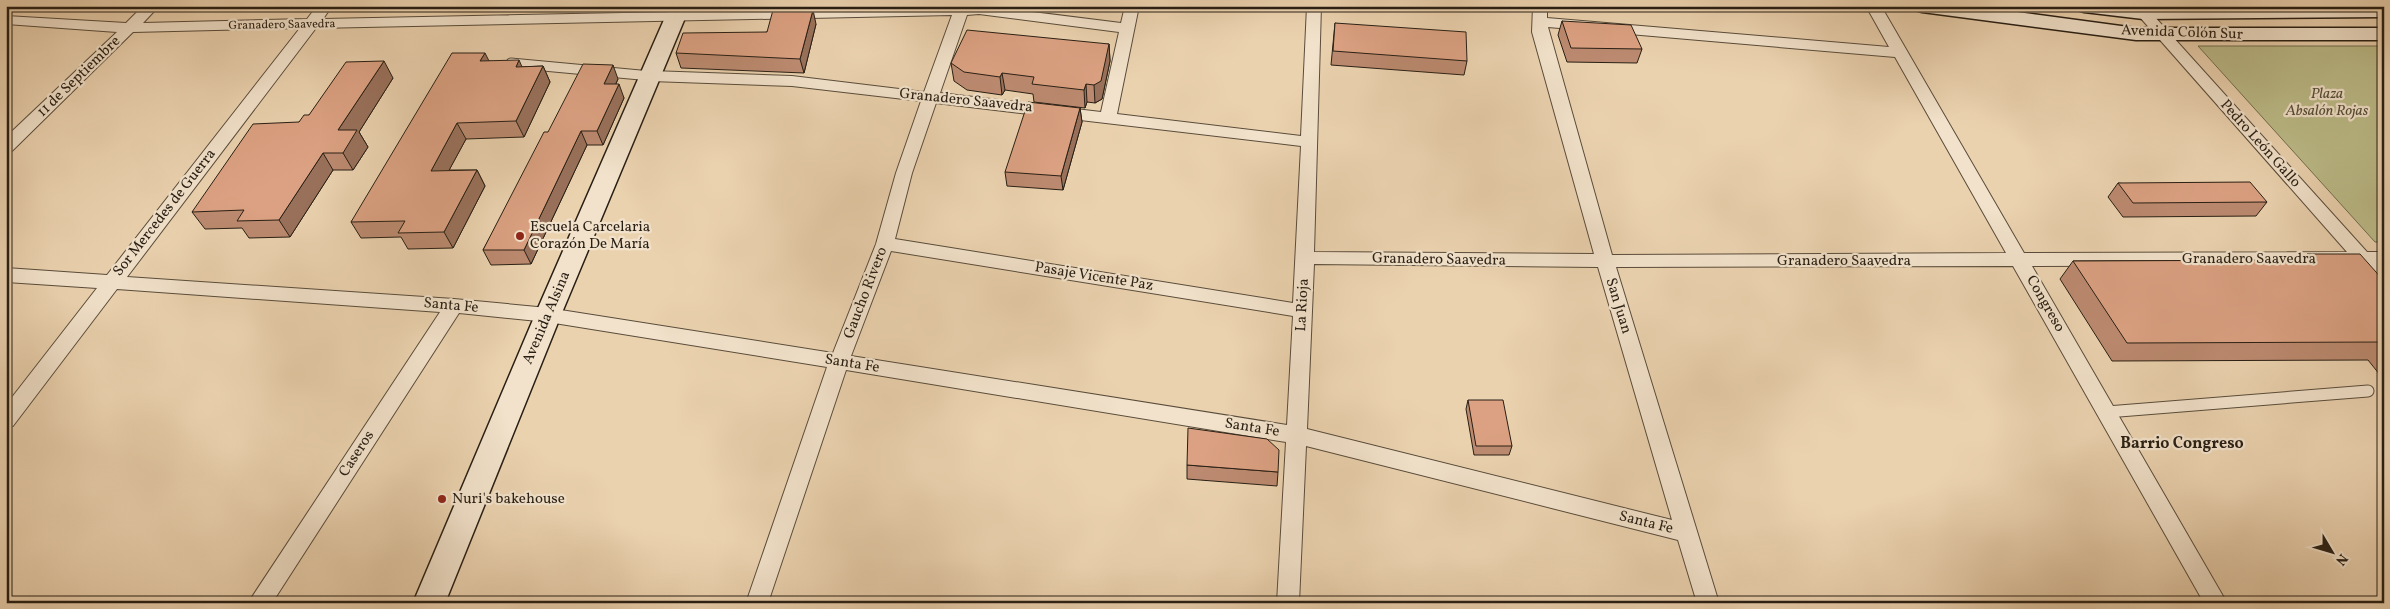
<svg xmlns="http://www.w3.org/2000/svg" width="2390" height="609" viewBox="0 0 2390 609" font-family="Vollkorn,serif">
<rect width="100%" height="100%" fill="#ebd2af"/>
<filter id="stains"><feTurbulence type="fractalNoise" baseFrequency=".004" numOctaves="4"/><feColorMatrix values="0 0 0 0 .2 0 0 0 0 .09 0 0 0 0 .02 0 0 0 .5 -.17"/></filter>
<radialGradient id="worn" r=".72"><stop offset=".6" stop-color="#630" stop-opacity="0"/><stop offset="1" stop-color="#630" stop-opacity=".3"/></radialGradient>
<polygon fill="#bb8" stroke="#726d4e" points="2198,46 2384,46 2384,242 2375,242"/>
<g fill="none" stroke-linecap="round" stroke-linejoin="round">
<g stroke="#594c3b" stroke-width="11">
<polyline id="service-far1" points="511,63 651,76"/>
</g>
<g stroke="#594c3b" stroke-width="13">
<polyline id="service" points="2107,412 2368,391"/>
</g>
<g stroke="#594c3b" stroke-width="2">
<path id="minor" d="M143,6H159L143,23L307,19L317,6H332L323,19L985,6L1121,23L1125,6H1139L1117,114L1301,136L1307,6H1321L1314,252L1594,254L1532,32L1533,6H1547V18L1889,47L1866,6H1881L2024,253L2347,252L2130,6H2145L2367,252H2384V264H2379L2384,270V289L2377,287L2358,265L2032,266L2227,603H2204L2013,266L1616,267L1719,603H1697L1678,540L1306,446L1299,603H1277L1286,442L846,370L768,603H746L827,367L548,322L459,313L272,603H248L440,312L117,289L13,426L6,428V405L97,288L6,282V268L107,275L300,28L133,32L12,151L6,152V137L117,32L6,24V16L126,23ZM979,14L1119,32L1101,112L940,93L967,15ZM952,15L924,92L792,76L651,71L645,73L643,76L645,79L651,81L792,86L921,101L896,173L876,244L833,353L548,308L454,299L127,277L316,28ZM1548,27L1895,57L2006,253L1612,255ZM936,103L1301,146L1293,303L895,239L912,173ZM891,251L1293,316L1287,425L851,356ZM1314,264L1598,267L1672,520L1307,429Z"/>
</g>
<g stroke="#281f14" stroke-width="3">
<g id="secondary">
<polygon points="670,6 690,6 561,315 445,603 413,603 535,315"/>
<polygon points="1912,6 1972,6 2136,28 2384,28 2384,40 2136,40 1922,12 1915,10"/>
<polygon points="2074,6 2384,6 2384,17 2143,19 2084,12 2077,10"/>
</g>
</g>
<use href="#service-far1" stroke="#f2e2cb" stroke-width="9"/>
<use href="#service" stroke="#f2e2cb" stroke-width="11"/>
<use href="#minor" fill="#f2e2cb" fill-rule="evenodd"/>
<use href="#secondary" fill="#f2e2cb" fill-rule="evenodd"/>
</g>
<g fill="#bc8a70" stroke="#281f14">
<polygon points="1562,21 1642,49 1637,63 1567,62 1558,35"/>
<polygon points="1335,23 1467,61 1464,75 1331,65"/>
<polygon points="816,24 804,73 681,68 676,53 767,32"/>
<polygon points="1109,44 1110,61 1102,99 1095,103 1087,102 1085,108 1034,102 1033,94 1005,90 1002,95 967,90 954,81 951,63"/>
<polygon points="489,61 522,67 543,66 550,82 524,137 466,139 449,170 477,170 485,186 453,248 408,249 401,237 361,238 351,222"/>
<polygon points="393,78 359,132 368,147 353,170 333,170 290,237 249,238 242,228 205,229 192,212 299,122 309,115"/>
<polygon points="618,79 616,84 624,98 603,145 587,145 531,264 491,265 483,250 548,132"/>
<polygon points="1080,108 1082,122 1063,190 1007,186 1005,172"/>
<polygon points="2118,183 2267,202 2256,216 2123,217 2108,197"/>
<polygon points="2307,254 2384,281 2384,380 2368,360 2112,361 2060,279 2073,261 2301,260"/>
<polygon points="1468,400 1512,446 1509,455 1474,455 1466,409"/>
<polygon points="1187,465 1278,472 1277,486 1187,479"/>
</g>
<g fill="#99715b" stroke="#281f14">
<polygon points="813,10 816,24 804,73 800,59"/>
<polygon points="1109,44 1110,61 1102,99 1095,103 1094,85"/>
<polygon points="485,53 493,69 480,61"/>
<polygon points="519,60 526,76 516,67"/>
<polygon points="384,61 393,78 359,132 368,147 353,170 343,153 338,130"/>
<polygon points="613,65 618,79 609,98 604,84"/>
<polygon points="543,66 550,82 524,137 516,121"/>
<polygon points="1002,73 1005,90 1002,95 1000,77"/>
<polygon points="619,84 624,98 603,145 597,131"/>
<polygon points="1086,84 1087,102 1085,108 1084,90"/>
<polygon points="1080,108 1082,122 1063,190 1061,176"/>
<polygon points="457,123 466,139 440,187 431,171"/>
<polygon points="581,131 587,145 531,264 524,250"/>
<polygon points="323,153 333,170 290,237 279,220"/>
<polygon points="477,170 485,186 453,248 444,232"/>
</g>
<g fill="#dba182" stroke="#281f14">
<polygon points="773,10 813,10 800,59 676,53 683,33 767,32"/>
<polygon points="1562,21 1631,25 1642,49 1571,48"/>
<polygon points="1335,23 1466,32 1467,61 1333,51"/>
<polygon points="967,30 1109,44 1101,81 1094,85 1086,84 1084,90 1032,84 1034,77 1002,73 1000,77 964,72 951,63"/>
<polygon points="452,53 485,53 480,61 519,60 516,67 543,66 516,121 457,123 431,171 477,170 444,232 398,233 405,221 351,222"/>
<polygon points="384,61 338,130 357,130 343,153 323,153 279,220 237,221 244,210 192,212 253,124 299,122 304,115 309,115 346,62"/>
<polygon points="583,64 613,65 604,84 619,84 597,131 581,131 524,250 483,250 544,132 548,132"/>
<polygon points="1028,102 1080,108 1061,176 1005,172"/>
<polygon points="2250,182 2267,202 2133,203 2118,183"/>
<polygon points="2307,254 2360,254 2384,281 2384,342 2127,343 2073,261 2312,260"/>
<polygon points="1468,400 1503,400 1512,446 1476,446"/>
<polygon points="1188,428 1267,439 1279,450 1278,472 1187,465"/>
</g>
<g fill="#8f2418" stroke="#f2e2cb" stroke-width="2">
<circle cx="520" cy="236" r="5"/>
<circle cx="442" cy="499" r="5"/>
</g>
<g text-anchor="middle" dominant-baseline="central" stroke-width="4.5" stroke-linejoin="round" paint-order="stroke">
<g font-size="12" fill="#281f14" stroke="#f2e2cb">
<text transform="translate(282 25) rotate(-1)">Granadero Saavedra</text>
</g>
<g font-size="15" fill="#281f14" stroke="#f2e2cb">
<text transform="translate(2182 33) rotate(2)">Avenida Colón Sur</text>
<text transform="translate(79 77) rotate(-44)">11 de Septiembre</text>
<text transform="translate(966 101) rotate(6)">Granadero Saavedra</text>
<text transform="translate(2260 144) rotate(48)">Pedro León Gallo</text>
<text transform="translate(165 213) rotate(-52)">Sor Mercedes de Guerra</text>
<text x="2249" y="259">Granadero Saavedra</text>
<text transform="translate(1439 260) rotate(1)">Granadero Saavedra</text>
<text x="1844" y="261">Granadero Saavedra</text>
<text transform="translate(1094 277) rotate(9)">Pasaje Vicente Paz</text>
<text transform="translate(866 293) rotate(-69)">Gaucho Rivero</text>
<text transform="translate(2045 304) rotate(60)">Congreso</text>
<text transform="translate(1303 305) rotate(-87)">La Rioja</text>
<text transform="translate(451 306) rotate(5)">Santa Fe</text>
<text transform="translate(1618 306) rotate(73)">San Juan</text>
<text transform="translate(547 318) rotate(-67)">Avenida Alsina</text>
<text transform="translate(852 364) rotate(9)">Santa Fe</text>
<text transform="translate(1252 428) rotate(9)">Santa Fe</text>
<text transform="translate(357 454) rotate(-57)">Caseros</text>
<text transform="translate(1646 523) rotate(14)">Santa Fe</text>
</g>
<g font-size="15" font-style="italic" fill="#544e37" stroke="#f2e2cb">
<text x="2327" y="94">Plaza<tspan x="2327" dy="17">Absalón Rojas</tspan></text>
</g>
<g font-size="15" fill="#281f14" stroke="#f2e2cb" text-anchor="start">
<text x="530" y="227">Escuela Carcelaria<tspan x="530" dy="17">Corazón De María</tspan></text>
<text x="452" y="499">Nuri's bakehouse</text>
</g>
<g font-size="16" font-weight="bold" fill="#281f14" stroke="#f2e2cb">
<text x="2182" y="444">Barrio Congreso</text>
</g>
</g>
<rect width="2390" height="609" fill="none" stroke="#ebd2af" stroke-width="25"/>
<rect x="8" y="8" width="2375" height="594" fill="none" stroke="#281f14" stroke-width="2.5"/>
<rect x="12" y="12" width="2365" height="584" fill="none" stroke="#281f14"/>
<g transform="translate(2332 552) rotate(128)" stroke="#f2e2cb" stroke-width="4" paint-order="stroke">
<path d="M0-4L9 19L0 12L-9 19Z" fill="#281f14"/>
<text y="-8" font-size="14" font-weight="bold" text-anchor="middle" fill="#281f14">N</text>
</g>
<rect width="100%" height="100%" filter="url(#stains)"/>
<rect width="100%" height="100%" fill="url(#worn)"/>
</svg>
